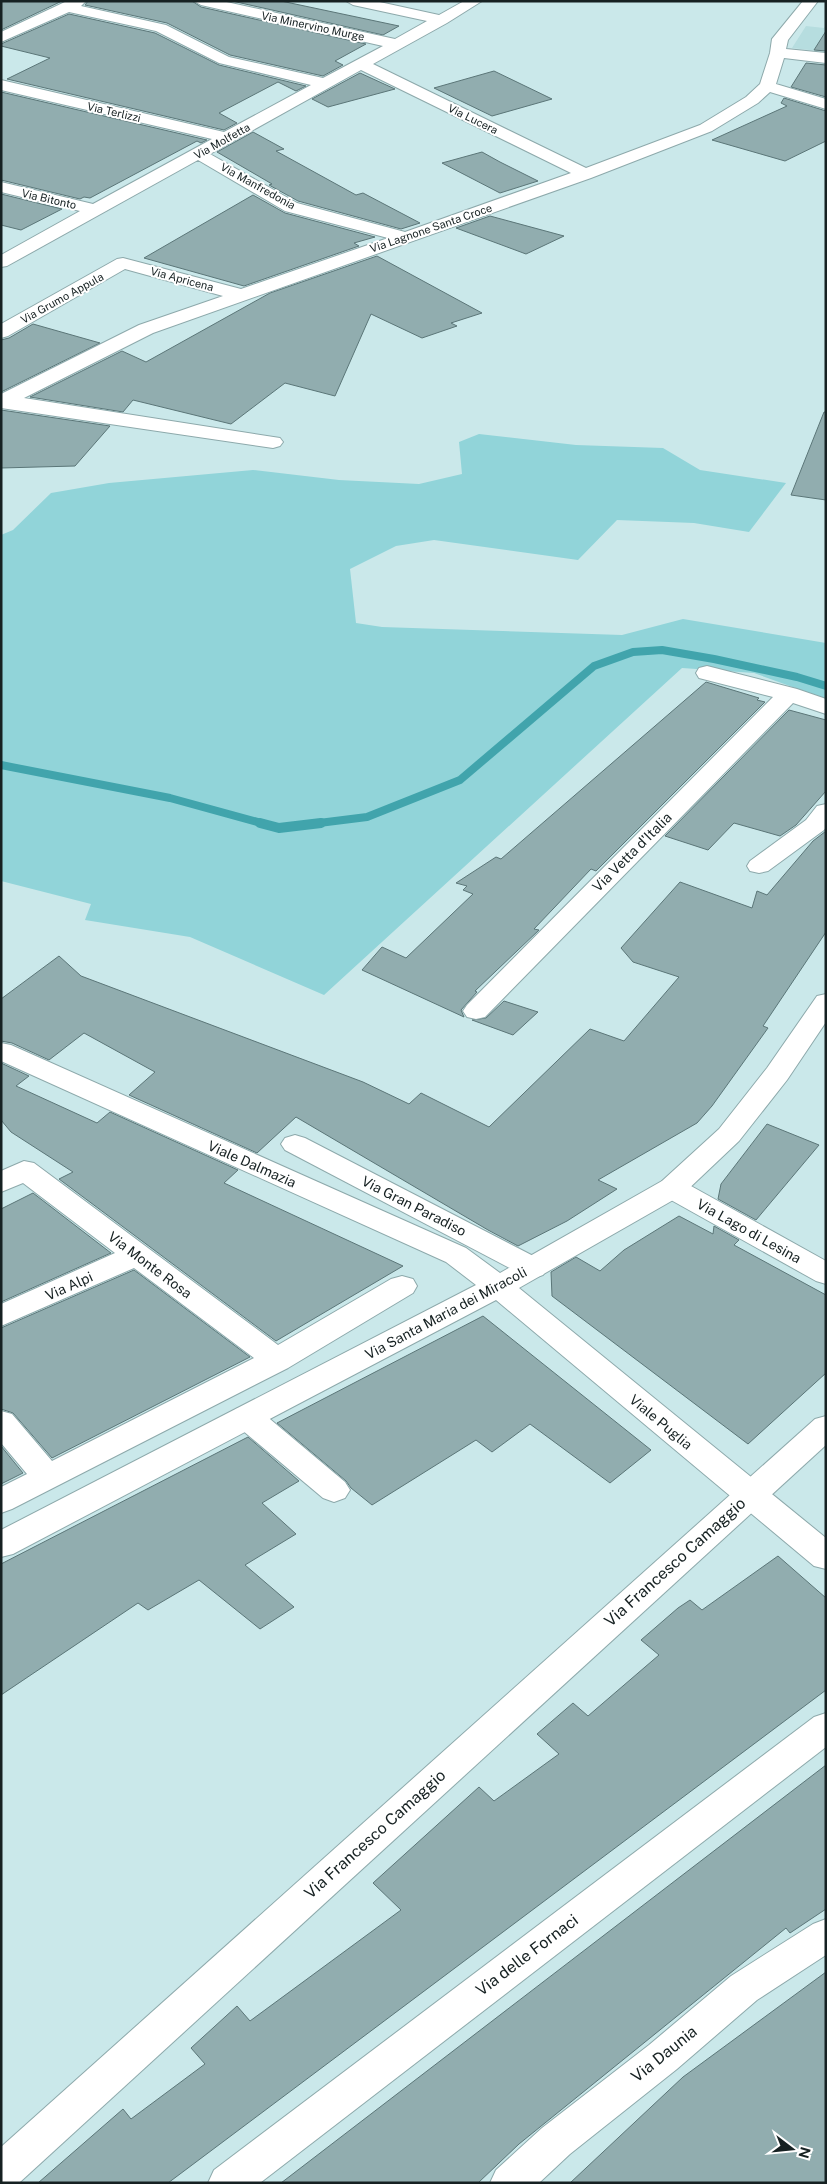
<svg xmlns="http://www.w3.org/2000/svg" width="827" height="2184" viewBox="0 0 827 2184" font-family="'Public Sans',sans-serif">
<rect width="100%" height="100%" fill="#cae8ea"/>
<polygon fill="#b6dddf" points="826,25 826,52 792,48 806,26 824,28"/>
<polygon fill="#91d4d9" points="479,434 576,445 663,448 700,470 786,483 749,532 694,523 617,520 578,560 434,540 396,546 350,569 356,623 382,627 622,635 683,619 826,643 826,699 754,673 682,668 324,995 190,937 85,920 91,904 1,881 1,535 13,530 51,493 109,483 253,470 339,480 419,484 462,474 459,442"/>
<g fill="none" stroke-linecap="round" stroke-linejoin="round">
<g stroke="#41a4ac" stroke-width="8">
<polyline points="1,765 170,798 265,824"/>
<polyline points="311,824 367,817 460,780 594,666 633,652 662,650 714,659 797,677 826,686"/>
</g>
<polyline stroke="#41a4ac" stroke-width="10" points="260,823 279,828 321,823"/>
</g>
<g fill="#91adaf" stroke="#5b7678">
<polygon points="1,1 62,1 1,30"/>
<polygon points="88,1 192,1 201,7 366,44 335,61 343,65 323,76 230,55 167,23 85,5"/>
<polygon points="232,1 281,1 399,26 383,35"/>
<polygon points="69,14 155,33 219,65 306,86 296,91 278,82 219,113 237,123 224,130 7,79 50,58 1,46 1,44"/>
<polygon points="826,31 826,51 814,50"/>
<polygon points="806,63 826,65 826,97 791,87"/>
<polygon points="494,71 552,99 492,116 434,88"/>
<polygon points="360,73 395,89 328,107 312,99"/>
<polygon points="1,92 207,140 201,143 197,141 90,198 84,197 80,199 1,180"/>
<polygon points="784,98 826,111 826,141 785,161 712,140 787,106 781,103"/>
<polygon points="253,132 284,149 276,151 356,195 363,193 420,223 401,229 298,201 269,185 272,184 217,152"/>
<polygon points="482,152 500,162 538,181 500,193 442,163"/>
<polygon points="1,194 62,209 21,230 1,225"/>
<polygon points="253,195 285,213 375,237 354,243 359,246 244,286 144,258"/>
<polygon points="490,216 564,236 526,254 456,228"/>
<polygon points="377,256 482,313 451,323 457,326 422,338 371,314 335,396 285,383 231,424 133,400 123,412 30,397 122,351 146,362 270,293"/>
<polygon points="33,324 100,343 1,392 1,340 9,338"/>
<polygon points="1,410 110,426 75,466 1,468"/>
<polygon points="824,412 826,412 826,500 791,495"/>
<polygon points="706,682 759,698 757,700 765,702 596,871 591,869 534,929 539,930 475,991 477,992 461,1010 464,1017 362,970 382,947 406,958 473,894 463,890 467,886 456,883 496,857 501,859"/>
<polygon points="789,710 826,720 826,791 796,825 780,836 734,823 708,850 665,836"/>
<polygon points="826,831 826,932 763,1026 768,1028 712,1106 697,1123 598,1180 617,1189 567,1221 518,1246 488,1230 296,1117 257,1153 129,1095 155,1072 84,1033 49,1060 12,1043 1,1041 1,999 59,956 81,976 363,1082 409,1104 421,1093 489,1127 590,1029 624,1041 679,977 633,962 621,948 680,882 752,908 757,891 767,895 813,841"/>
<polygon points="504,1001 538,1012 513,1035 472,1020 486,1018"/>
<polygon points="1,1063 29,1076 16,1086 97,1123 110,1112 238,1170 224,1183 403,1266 276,1341 59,1179 73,1172 11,1132 1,1120"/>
<polygon points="767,1124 819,1145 756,1220 718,1199 721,1184"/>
<polygon points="33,1193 111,1253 1,1302 1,1209"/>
<polygon points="679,1216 713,1234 714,1226 739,1240 734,1245 826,1295 826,1373 748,1444 552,1296 551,1272 576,1257 600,1271 624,1250"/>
<polygon points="134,1270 250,1357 52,1458 13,1413 1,1409 1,1328"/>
<polygon points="483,1316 651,1450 610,1483 530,1424 492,1452 476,1440 372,1505 351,1488 346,1481 277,1423"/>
<polygon points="248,1437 299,1481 262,1503 296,1534 245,1565 294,1607 260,1629 199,1580 148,1610 138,1603 1,1695 1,1564"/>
<polygon points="1,1446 23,1473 1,1484"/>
<polygon points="778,1556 826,1598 826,1690 168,2183 38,2183 123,2109 131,2119 205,2064 191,2048 237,2006 250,2021 401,1910 373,1883 479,1787 494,1801 559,1754 537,1734 573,1703 588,1716 659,1655 641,1640 678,1608 690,1600 702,1610"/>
<polygon points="826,1765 826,1909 790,1933 786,1928 519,2144 478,2183 281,2183"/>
<polygon points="826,1972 826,2183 570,2183 683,2077"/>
</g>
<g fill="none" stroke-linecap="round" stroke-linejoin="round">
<g stroke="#8da9ab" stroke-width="2">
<g id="street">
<path d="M67,1H86L81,6L166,25L229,57L323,78L383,46L201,5L194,1H222L395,39L427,21L353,5L346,1H375L439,15L464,1H482L447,23L373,64L586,168L700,125L746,97L760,84L770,53L772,39L803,1H818L788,40L786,49L826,53V63L784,58L776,84L826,99V109L770,92L758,103L712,131L591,178L153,333L24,398L280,438L283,442L280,446L273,448L1,408V394L139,325L223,296L125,269L8,336L1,338V324L117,259L123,258L241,289L388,238L285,211L198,160L7,266L1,267V255L80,211L1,192V182L93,204L212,139L1,90V80L224,132L311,85L219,63L156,31L69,12L1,42V32ZM361,70L571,173L405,232L297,203L210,154Z"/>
<polygon points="707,666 797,689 826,699 826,714 793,703 485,1017 476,1019 467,1017 463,1011 467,1005 773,697 699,678 696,673 699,668"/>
<polygon points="826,804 826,827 824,830 768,871 759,873 750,871 747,866 750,861 806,820 817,806"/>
<polygon points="295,1135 305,1138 543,1261 548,1268 543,1275 533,1278 523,1275 285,1150 281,1144 285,1138"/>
<polygon points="24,1161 34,1163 278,1345 391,1279 402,1276 413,1279 417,1286 413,1293 288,1368 12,1509 1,1513 1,1487 27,1474 1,1443 1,1411 12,1414 52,1461 254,1358 134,1268 1,1326 1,1304 115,1253 23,1183 1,1192 1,1171"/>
<polygon points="672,1179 682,1181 826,1261 826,1284 816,1281 662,1195 658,1188 662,1181"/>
<polygon points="247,1406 258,1409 345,1482 350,1490 345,1498 334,1502 323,1498 236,1425 231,1417 236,1409"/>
<polygon points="826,1416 826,1445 19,2183 1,2183 1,2147 815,1419"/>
<polygon points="826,1713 826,1747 260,2183 208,2183 214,2170 814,1717"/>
<polygon points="826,1919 826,1955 757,2000 677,2069 570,2154 539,2183 490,2183 496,2170 542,2128 649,2045 731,1976 813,1924"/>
</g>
</g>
<g stroke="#8da9ab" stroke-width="2">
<polygon id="secondary" points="826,994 826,1022 787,1080 739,1141 682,1195 519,1288 826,1538 826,1569 814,1566 496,1300 13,1554 1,1557 1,1530 476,1285 446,1262 1,1061 1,1043 11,1045 466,1248 500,1273 662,1181 719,1129 767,1068 817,996"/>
</g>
<use href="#street" fill="#fff" fill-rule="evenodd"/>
<use href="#secondary" fill="#fff" fill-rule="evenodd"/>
</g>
<g text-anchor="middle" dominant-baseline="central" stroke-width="4" stroke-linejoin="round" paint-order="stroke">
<g font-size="11" fill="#162122" stroke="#fff">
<text transform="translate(313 26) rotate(12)">Via Minervino Murge</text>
<text transform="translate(114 112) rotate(13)">Via Terlizzi</text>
<text transform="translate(473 119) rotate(26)">Via Lucera</text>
<text transform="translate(222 141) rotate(-29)">Via Molfetta</text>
<text transform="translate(258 186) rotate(29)">Via Manfredonia</text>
<text transform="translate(49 199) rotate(13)">Via Bitonto</text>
<text transform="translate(431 228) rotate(-19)">Via Lagnone Santa Croce</text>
<text transform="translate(182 279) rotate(15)">Via Apricena</text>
<text transform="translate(62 298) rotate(-29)">Via Grumo Appula</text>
</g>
<g font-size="14" fill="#162122" stroke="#fff">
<text transform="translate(632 852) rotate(-45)">Via Vetta d'Italia</text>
<text transform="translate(252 1164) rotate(24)">Viale Dalmazia</text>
<text transform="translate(414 1206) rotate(27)">Via Gran Paradiso</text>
<text transform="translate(749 1231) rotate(29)">Via Lago di Lesina</text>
<text transform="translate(150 1265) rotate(37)">Via Monte Rosa</text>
<text transform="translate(69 1286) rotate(-24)">Via Alpi</text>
<text transform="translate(446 1313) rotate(-28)">Via Santa Maria dei Miracoli</text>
<text transform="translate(661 1422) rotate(40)">Viale Puglia</text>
</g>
<g font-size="16" fill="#162122" stroke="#fff">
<text transform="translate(675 1562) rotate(-42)">Via Francesco Camaggio</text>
<text transform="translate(375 1834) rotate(-42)">Via Francesco Camaggio</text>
<text transform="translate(527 1955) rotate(-37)">Via delle Fornaci</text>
<text transform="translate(664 2054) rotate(-39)">Via Daunia</text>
</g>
</g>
<rect width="827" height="2184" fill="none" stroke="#162122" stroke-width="5"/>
<g transform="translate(792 2149) rotate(106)" stroke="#ffffff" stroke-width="4" paint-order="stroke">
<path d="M0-4L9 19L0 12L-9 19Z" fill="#162122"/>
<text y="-8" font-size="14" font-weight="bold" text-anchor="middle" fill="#162122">N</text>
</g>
</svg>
